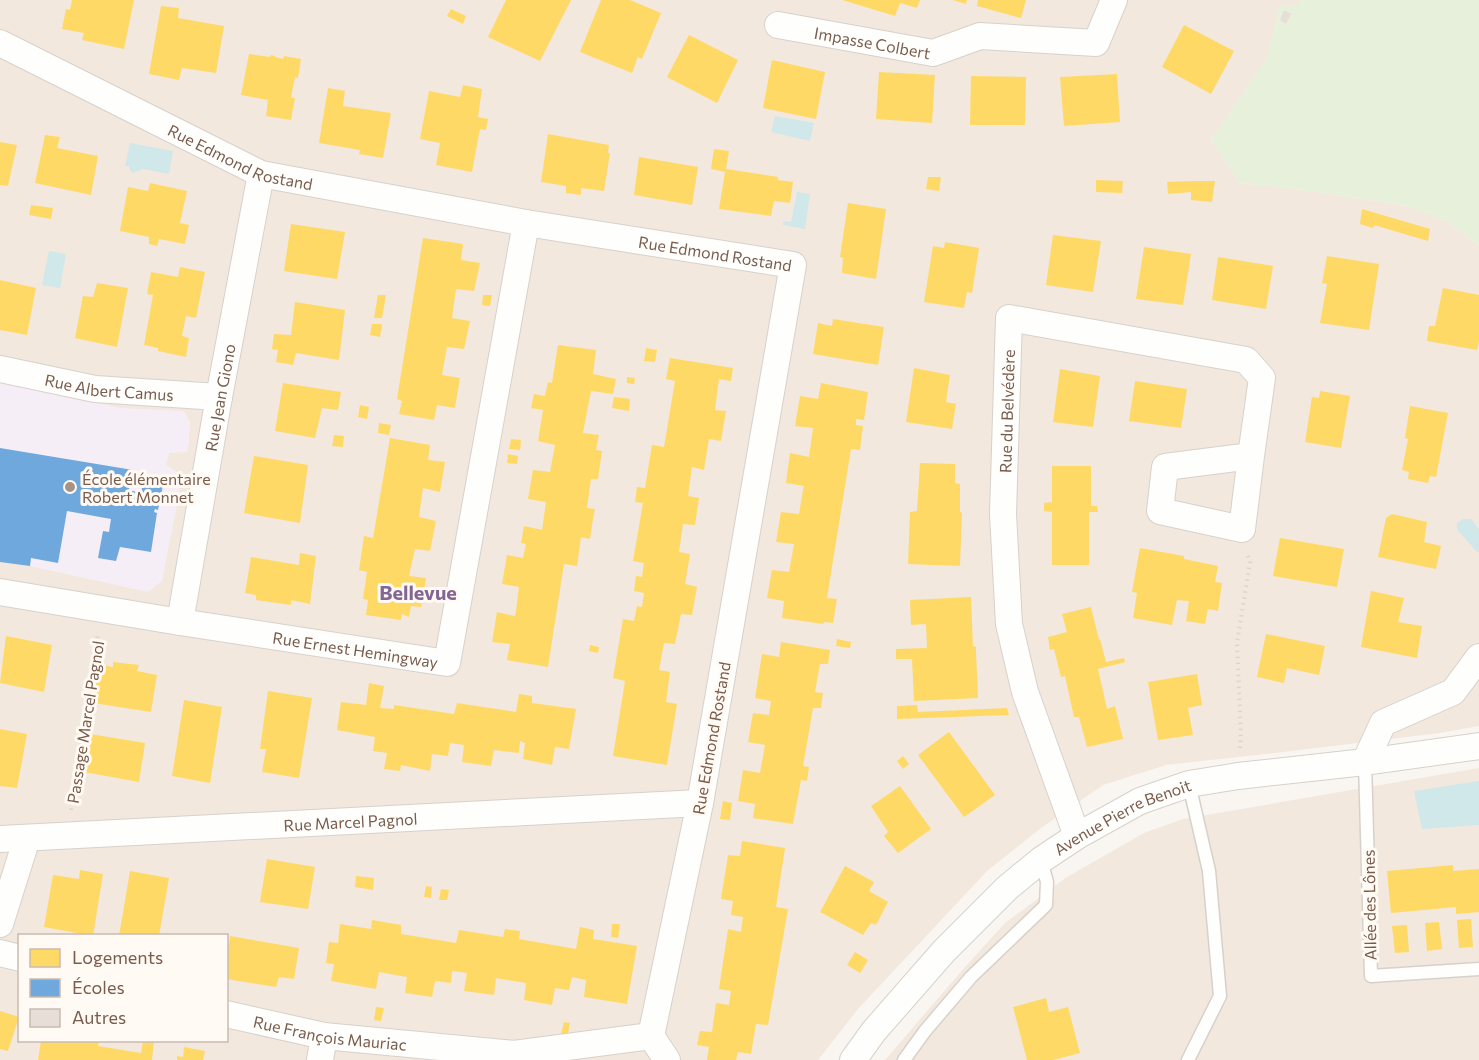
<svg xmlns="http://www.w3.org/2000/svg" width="1479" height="1060" viewBox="0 0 1479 1060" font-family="Commissioner,sans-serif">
<rect width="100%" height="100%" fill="#f9f5f0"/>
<g fill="#f2e8de" fill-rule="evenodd">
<path d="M0,0H1479V94L1280,5L1268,57L1211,140L1240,183L1297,189L1408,206L1447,221L1479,246V726L1440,733L1283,752L1166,765L1103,785L1041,828L987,871L858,1009L818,1060H0ZM20,936H226V1040H20Z"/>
<polygon points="1479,768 1479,1060 885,1060 965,967 1005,923 1067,877 1144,833 1183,819"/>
</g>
<polygon fill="#f6eef6" points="0,383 120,408 184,411 190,422 189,443 187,452 169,453 166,465 181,475 179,494 162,581 148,592 30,566 0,562"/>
<polygon fill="#e7f0db" points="1301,0 1479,0 1479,246 1447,221 1408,206 1297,189 1240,183 1211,140 1267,58 1280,5 1297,6"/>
<g fill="#d0e8ea">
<polygon points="775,116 814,123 810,141 771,132"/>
<polygon points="130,143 173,151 169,174 143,169 133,173 130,170 129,166 125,166"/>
<polygon points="797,192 810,194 805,229 783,225 783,221 791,222"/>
<polygon points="49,251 66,254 60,288 42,285"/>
<polygon points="1463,519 1471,519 1479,529 1479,552 1477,552 1459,532 1457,530 1457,523"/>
<polygon points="1479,781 1479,825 1422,829 1414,791"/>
</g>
<g fill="#ffd966">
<polygon points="72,0 134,0 124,49 82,40 84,33 62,29 66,9 70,10"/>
<polygon points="506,0 571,0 540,61 488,37"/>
<polygon points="601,0 630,0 661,13 642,59 638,57 632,73 580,52"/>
<polygon points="842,0 920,0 917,8 900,3 895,16"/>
<polygon points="953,0 967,0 966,4"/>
<polygon points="978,0 1026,0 1021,18 977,6"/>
<polygon points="161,6 179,8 178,18 224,26 216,73 182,68 179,80 149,74"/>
<polygon points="451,9 466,16 463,24 447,16"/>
<polygon points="1184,25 1234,51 1211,94 1162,67"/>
<polygon points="689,35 738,60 717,103 667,77"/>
<polygon points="249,54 270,57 271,55 275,56 275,57 283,59 284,56 301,59 298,78 295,77 291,98 295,98 291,120 266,116 268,100 241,95"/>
<polygon points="772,60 825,72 816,119 763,108"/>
<polygon points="879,72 935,75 932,123 876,119"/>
<polygon points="1117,74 1120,122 1064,126 1060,77"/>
<polygon points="971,76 1026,77 1025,125 970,125"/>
<polygon points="463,85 482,89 478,117 488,119 486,130 480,129 472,172 436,165 440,143 420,139 429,91 460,97"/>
<polygon points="328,88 345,91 343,106 391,113 383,158 359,154 360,150 319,143"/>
<polygon points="548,134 609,145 608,153 610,153 604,191 581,188 581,195 566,193 566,186 541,182"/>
<polygon points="45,135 60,137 57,148 98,156 91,195 35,183"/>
<polygon points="0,142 17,145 8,186 0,185"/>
<polygon points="714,149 729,151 726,169 778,177 778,180 793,182 790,203 774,201 771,216 719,209 725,172 711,169"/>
<polygon points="639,157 698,167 692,205 634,195"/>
<polygon points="928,177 941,177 939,191 926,189"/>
<polygon points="1096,180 1123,181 1122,193 1096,192"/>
<polygon points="1191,181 1215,181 1212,202 1191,200 1191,192 1168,194 1167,182"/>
<polygon points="150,183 187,191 180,223 189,225 185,244 159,239 157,246 149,244 149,237 120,231 128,187 148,191"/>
<polygon points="848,203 886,209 876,279 842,273 843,258 840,257"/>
<polygon points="31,205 53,208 51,219 29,215"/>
<polygon points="1362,209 1430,229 1428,241 1374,225 1373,228 1360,224"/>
<polygon points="291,224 345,232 337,279 284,271"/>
<polygon points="1053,235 1101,241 1093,292 1046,285"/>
<polygon points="423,238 463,244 461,260 480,263 474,291 456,289 452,318 470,321 464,349 447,347 442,375 460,378 455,408 437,405 434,420 399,414 402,401 397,399"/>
<polygon points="945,242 979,248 972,293 967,292 964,308 924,302 933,246 944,248"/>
<polygon points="1144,247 1191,254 1183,305 1136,299"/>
<polygon points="1327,256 1379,264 1369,330 1320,323 1327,284 1322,283"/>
<polygon points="1218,257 1273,266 1266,309 1212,300"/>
<polygon points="180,267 205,272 196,318 186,316 182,336 189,338 186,357 158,351 158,348 144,345 153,295 147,294 151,272 178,277"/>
<polygon points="0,280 36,288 27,335 0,330"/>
<polygon points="97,283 128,288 117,347 75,338 83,296 93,297"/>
<polygon points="1443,288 1479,295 1479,342 1477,350 1427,341 1429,326 1435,326"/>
<polygon points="378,295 386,295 382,318 374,318"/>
<polygon points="483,295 492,295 490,306 482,305"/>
<polygon points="295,302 345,310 339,360 296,353 293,365 276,362 278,350 272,349 274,334 291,335"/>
<polygon points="833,319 884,327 878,365 813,354 818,323 832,326"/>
<polygon points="372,324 382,324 380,337 370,335"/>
<polygon points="558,345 596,350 593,374 616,379 613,394 591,391 583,433 599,435 596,450 602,451 598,479 591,479 587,508 595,509 592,525 590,539 581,537 577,566 564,564 548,667 507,660 510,644 492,642 497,612 515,616 516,611 519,587 502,584 507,555 523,558 526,544 521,543 524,526 542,530 546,502 528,499 533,470 550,472 555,445 538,441 543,410 531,408 534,394 545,396 548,382 552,383"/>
<polygon points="646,348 657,350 655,362 644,361"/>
<polygon points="670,358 733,368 731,381 719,379 715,410 726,411 721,441 709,439 704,470 692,467 688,496 699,498 695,525 683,524 679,552 690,554 685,584 697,587 692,615 681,614 675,644 664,643 659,670 670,672 666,702 677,704 667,765 613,756 625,681 613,678 623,619 634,621 637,606 642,607 644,593 634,591 636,576 642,577 644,563 633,561 643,503 635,502 637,487 645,488 652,445 664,447 675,381 666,379"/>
<polygon points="914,368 950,375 946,402 956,404 952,429 906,422"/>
<polygon points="1060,369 1100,376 1093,427 1053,422"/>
<polygon points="627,377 635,378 634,384 627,383"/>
<polygon points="1135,381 1187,389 1181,428 1129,421"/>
<polygon points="283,383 341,392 338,410 322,408 315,438 275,431"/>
<polygon points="821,383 868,392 864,420 856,419 856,425 863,426 860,450 851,449 827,598 837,599 833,623 824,622 823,624 782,618 784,601 767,598 772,570 789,572 794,544 776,542 781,512 799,514 803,490 804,486 786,483 790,453 809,457 813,428 795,426 800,396 818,399"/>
<polygon points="1320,391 1350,396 1341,448 1305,442 1312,397 1319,398"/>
<polygon points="614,397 630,399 629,411 612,408"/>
<polygon points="360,405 369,407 367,419 358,417"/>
<polygon points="1410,406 1448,413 1436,477 1430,476 1428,483 1408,479 1409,472 1402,470 1408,439 1405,438"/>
<polygon points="379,423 391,425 389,435 378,433"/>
<polygon points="334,435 344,436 343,447 332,446"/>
<polygon points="390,438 430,445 428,460 445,462 440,492 423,488 419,517 436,521 430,551 415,549 409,576 426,578 421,607 411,606 409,617 402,614 401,620 366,615 368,600 363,599 367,572 359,570 364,536 373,538"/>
<polygon points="511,439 521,440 520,450 509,449"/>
<polygon points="508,454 518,456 517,464 507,463"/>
<polygon points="254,456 308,465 300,523 244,513"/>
<polygon points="920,463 955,464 955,483 960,484 960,512 962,513 960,566 908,564 910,512 917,511"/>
<polygon points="1052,466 1091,466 1091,506 1097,506 1098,512 1089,512 1089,565 1052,565 1052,512 1044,511 1044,503 1052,502"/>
<polygon points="1392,514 1427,522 1424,542 1441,546 1436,569 1378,557 1386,518"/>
<polygon points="1280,538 1344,549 1337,587 1273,576"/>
<polygon points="1140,548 1184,556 1184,559 1218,566 1215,582 1222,583 1218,611 1208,609 1205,624 1186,621 1189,601 1177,600 1172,625 1133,618 1137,593 1132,592"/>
<polygon points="300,553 316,556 310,604 291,600 291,605 256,600 256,595 245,593 251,557 299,565"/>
<polygon points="1371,591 1404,598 1398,622 1422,626 1417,658 1361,647"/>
<polygon points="971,597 973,646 976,647 976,651 978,698 914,701 912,659 896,659 896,649 927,648 926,624 911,625 910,600"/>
<polygon points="1091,607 1099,640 1100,639 1106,662 1124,658 1125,662 1098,669 1107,709 1115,706 1123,739 1087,747 1079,717 1074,717 1065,676 1061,677 1054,649 1050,650 1048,637 1067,632 1062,614"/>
<polygon points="1266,634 1325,646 1319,675 1287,668 1284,683 1257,677"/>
<polygon points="6,636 52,645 44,692 0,683"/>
<polygon points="837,639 851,642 850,648 836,646"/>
<polygon points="781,642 830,650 828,664 820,664 815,692 823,693 821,708 813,708 803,766 809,767 807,781 801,780 793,824 753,818 755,804 738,801 743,770 760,773 765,745 748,742 753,713 769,715 771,701 755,698 762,654 779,657"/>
<polygon points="590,645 599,647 598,653 589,651"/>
<polygon points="113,662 139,665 137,671 157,675 151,712 93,703 96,682 100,682 102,665 113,667"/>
<polygon points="1197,674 1202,705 1188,708 1193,735 1158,740 1148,682"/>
<polygon points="369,683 384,686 380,708 394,709 394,705 454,714 457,703 516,712 519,694 532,696 532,703 576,709 569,749 555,747 552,765 523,759 525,743 520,741 519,753 494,750 491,766 462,762 464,745 450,743 448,756 432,754 430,771 401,765 400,771 384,769 387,753 373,751 375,737 337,730 341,702 366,705"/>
<polygon points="268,691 312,698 299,778 262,772 266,749 260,749"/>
<polygon points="184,700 222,707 210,783 172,776"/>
<polygon points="917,705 918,712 1007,708 1009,715 897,719 897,706"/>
<polygon points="0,729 27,734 17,788 0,786"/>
<polygon points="949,732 995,795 964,817 918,755"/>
<polygon points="90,734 145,743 139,782 84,772"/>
<polygon points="903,756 909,764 903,769 897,761"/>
<polygon points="900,786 931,829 898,853 884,836 888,832 871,806"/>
<polygon points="723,801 732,803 730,820 720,819"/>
<polygon points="742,841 785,848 776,907 788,909 768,1025 756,1024 751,1054 738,1052 736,1060 707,1060 709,1047 697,1045 700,1031 712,1032 716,1003 729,1005 731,991 719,989 728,929 741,932 743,917 731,915 733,901 721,899 728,855 740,856"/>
<polygon points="267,859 315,867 308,909 260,902"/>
<polygon points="1453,865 1453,871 1479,869 1479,912 1456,914 1456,907 1391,913 1387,871"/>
<polygon points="845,866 874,882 869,891 888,902 876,925 871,923 863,935 820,912"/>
<polygon points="80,870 103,874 93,936 44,927 53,875 79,879"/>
<polygon points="130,871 169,878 159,936 119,936"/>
<polygon points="356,876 374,878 373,890 355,887"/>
<polygon points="426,886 432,887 431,898 424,897"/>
<polygon points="441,889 449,890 447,900 439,900"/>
<polygon points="1471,919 1473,947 1459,948 1457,920"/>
<polygon points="372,920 401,925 401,934 456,943 459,930 503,937 505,929 520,931 519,939 576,949 580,927 594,930 593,939 637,946 627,1004 584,997 586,980 572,977 569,990 555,988 552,1005 524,1000 526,983 501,979 496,978 494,995 464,991 467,973 452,971 451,983 435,981 432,997 405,993 407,977 379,972 376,989 331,981 334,964 326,963 329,942 338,943 340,924 371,929"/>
<polygon points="1439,922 1442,949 1427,951 1425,923"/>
<polygon points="612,924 620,924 618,938 611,937"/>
<polygon points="1407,925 1409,952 1395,953 1392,926"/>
<polygon points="230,936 299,948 294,979 279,977 276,987 226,979 226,965"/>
<polygon points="855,952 868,960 860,973 847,965"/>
<polygon points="1046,998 1049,1012 1068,1007 1080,1053 1053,1060 1027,1060 1013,1007"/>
<polygon points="376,1007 384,1008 381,1021 374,1020"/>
<polygon points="0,1011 19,1017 8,1051 0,1049"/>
<polygon points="564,1022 570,1023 568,1034 561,1034"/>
<polygon points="41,1041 90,1041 99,1042 98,1046 141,1053 143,1041 154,1041 152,1060 38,1060"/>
<polygon points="184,1047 205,1051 203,1060 177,1060 177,1056 183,1057"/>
</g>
<polygon fill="#6fa8dc" points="0,448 133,470 129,490 141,493 143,482 163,485 158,510 155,509 154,512 157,513 151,552 120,547 116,561 98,558 103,531 109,532 111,519 67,511 58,563 31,558 30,566 0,562"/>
<polygon fill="#e6ded7" points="1284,10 1291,14 1286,24 1280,20"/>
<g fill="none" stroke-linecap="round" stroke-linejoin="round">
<g stroke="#d7d1cb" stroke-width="15">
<g id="service">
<polyline points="1365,762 1371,976 1479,969"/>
<polyline points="904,1060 925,1031 971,977 1046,905 1047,882 1041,860"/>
<polyline points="1188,1060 1220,996 1209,871 1189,784"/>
</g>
</g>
<g stroke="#d7d1cb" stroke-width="28">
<g id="minor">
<path id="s1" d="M778,25L933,53L980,36L1096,43L1114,0"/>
<path id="s2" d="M0,43L261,174L526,223L793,265L700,803L651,1036"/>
<path id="s3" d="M0,369L95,389L219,397"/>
<path id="s4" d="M0,592L180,622L447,663L526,223"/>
<path id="s5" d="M180,622L219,397L261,174"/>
<polyline points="1365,762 1383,723 1453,692 1479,657"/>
<path id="s6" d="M1077,836L1025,692L1009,624L1003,514L1009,318L1246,360L1262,378L1251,456L1165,467L1160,511L1242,529L1251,456"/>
<path id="s7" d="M0,839L700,803"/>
<polyline points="0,924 27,838"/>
<polyline points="0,953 20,958"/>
<path id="s8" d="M226,1014L324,1036L514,1054L651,1036"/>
<polyline points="651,1036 667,1060"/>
<polyline points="320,1060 324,1036"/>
<path id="s9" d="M853,1060L874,1031L944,951L1007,888L1041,860L1077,836L1140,801L1189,784L1238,776L1365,762L1479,746"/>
</g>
</g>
<g stroke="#dcd5d0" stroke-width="4" stroke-dasharray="1.5 4.5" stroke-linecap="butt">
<polyline points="1240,748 1241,738 1237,643 1250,562 1247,553"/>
<polyline points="71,810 98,634"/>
</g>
<use href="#service" stroke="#fefefd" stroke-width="12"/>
<use href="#minor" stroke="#fefefd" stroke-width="26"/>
</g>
<circle fill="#a69286" stroke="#fffaf3" stroke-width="2" cx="70" cy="487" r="6"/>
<g text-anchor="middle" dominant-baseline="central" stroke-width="6" stroke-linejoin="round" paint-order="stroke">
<g font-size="16" fill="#7a5c4d" stroke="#fffaf3">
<text stroke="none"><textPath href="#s1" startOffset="96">Impasse Colbert</textPath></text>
<text stroke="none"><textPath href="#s2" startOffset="267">Rue Edmond Rostand</textPath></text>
<text stroke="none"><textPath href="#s2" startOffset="753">Rue Edmond Rostand</textPath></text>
<text stroke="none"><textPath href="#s3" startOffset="111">Rue Albert Camus</textPath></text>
<text stroke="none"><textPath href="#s5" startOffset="228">Rue Jean Giono</textPath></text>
<text stroke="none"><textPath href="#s6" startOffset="436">Rue du Belvédère</textPath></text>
<text stroke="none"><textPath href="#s4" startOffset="360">Rue Ernest Hemingway</textPath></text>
<text transform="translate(85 722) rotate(-81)">Passage Marcel Pagnol</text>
<text transform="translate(711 738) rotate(-80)">Rue Edmond Rostand</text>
<text stroke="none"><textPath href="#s9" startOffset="368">Avenue Pierre Benoit</textPath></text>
<text stroke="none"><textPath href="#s7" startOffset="351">Rue Marcel Pagnol</textPath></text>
<text transform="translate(1369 905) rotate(-91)">Allée des Lônes</text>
<text stroke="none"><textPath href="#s8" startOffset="106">Rue François Mauriac</textPath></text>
</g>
<g font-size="16" fill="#7a5c4d" stroke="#fffaf3" text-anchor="start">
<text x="82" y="478">École élémentaire<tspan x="82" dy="18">Robert Monnet</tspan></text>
</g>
<g font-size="20" font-weight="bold" fill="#846695" stroke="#fffaf3">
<text x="418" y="592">Bellevue</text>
</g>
</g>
<rect x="18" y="934" width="210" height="108" fill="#fffaf3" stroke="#cabbb1" stroke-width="1.5"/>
<rect x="30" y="949" width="30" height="18" fill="#ffd966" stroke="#cabbb1" stroke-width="1.5"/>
<text x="72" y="964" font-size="18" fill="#7a5c4d">Logements</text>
<rect x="30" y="979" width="30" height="18" fill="#6fa8dc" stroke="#cabbb1" stroke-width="1.5"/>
<text x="72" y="994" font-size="18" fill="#7a5c4d">Écoles</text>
<rect x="30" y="1009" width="30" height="18" fill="#e6ded7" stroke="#cabbb1" stroke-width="1.5"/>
<text x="72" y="1024" font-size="18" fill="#7a5c4d">Autres</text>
</svg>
